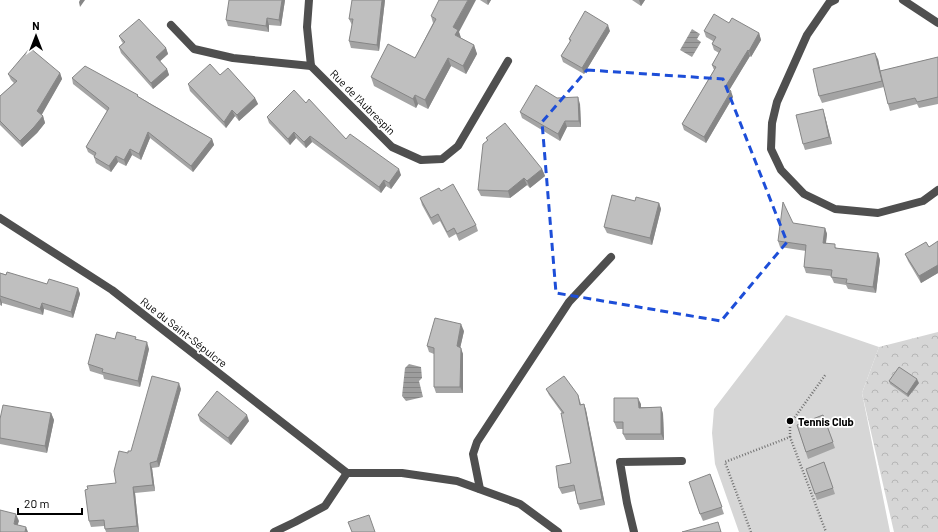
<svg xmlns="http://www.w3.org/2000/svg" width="938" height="532" viewBox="0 0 938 532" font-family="Barlow,sans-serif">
<defs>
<pattern id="forest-crowns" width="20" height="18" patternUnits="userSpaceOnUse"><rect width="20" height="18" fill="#d6d6d6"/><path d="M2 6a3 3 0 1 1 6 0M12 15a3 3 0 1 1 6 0" fill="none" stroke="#b6b6b6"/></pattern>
<pattern id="water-rules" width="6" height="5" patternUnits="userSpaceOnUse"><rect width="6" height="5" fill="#9d9d9d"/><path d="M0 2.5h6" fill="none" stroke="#858585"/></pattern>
</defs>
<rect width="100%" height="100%" fill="#fff"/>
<polygon fill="#d6d6d6" points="786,315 879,347 862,393 890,532 739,532 715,464 712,433 714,409"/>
<polygon fill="url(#forest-crowns)" points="938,332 938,532 894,532 862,393 879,347"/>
<g fill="url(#water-rules)">
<polygon points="692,29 700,34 697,39 701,42 692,57 680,50"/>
<polygon points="409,364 421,367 422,378 419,381 423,397 406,401 402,396 405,368"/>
</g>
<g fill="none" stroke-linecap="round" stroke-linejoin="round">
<g stroke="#717171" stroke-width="2.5" stroke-dasharray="1 2" stroke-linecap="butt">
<polyline points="790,437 790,424 826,374"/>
<polyline points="751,532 725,462 790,437 826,532"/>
</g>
<g stroke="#4f4f4f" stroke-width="8">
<polyline points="480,489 473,454 477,442 569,302 611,257"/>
<polyline points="634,532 627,503 620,462 682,461"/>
</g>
<g stroke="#4f4f4f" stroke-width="8">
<polyline points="309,0 307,27 311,66 392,147 421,160 442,159 458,146 508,61"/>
<polyline points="835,0 829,3 807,35 777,102 772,123 771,149 781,170 804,194 835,209 878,213 923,201 938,190"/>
<polyline points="903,0 938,23"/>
<polyline points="171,25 194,49 233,58 311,66"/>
<polyline points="0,218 112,290 347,473"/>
<polyline points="347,473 402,473 457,481 520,504 558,532"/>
<polyline points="274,532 295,522 325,506 347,473"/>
</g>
</g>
<g fill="#a4a4a4">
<polygon points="285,0 281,26 269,25 269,32 228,26 226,20"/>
<polygon points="385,0 379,51 351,48 349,41 352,25 349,19"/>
<polygon points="480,0 491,0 488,5"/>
<polygon points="632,0 645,0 641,6"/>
<polygon points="431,16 459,32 461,38 474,45 477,54 466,74 451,66 428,109 418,104 416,108 374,86 371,77 415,58 433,23"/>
<polygon points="729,23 759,33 761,40 751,57 750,56 729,90 733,97 706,143 684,130 682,124 714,70 712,65 719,53 714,50 712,44 713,41 706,37 704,31"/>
<polygon points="610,31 584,74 563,62 561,56 570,42 569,39"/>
<polygon points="119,36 166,48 168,54 160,61 167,69 169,75 153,89 121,53 119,47 123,43 122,42"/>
<polygon points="938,57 938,104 919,108 917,104 890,111 888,104 884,87 822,103 819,96 878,59 880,71"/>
<polygon points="60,73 62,79 41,115 43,116 45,123 37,133 22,147 0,125 0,96 14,83 11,80 8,74"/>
<polygon points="220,75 255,98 258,104 239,121 235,116 226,128 190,91 188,84"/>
<polygon points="72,78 139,97 212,139 214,145 193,172 150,138 141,160 132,155 126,166 118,162 111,172 96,163 94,157 94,156 88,152 86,147 107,111 73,84"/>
<polygon points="557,98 580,104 581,127 567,127 560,141 522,118 520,112"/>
<polygon points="306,103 346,139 401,175 391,189 386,186 381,193 312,142 306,148 296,138 290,145 269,123 267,117"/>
<polygon points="825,116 832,144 805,150 803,144"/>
<polygon points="486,138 542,169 545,176 530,188 527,185 510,198 481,196 478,190 487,140"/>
<polygon points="441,191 476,225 478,231 459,241 456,234 449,238 440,221 433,225 422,205 420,198"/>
<polygon points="635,201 659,203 661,209 652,245 607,233 604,227"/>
<polygon points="825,228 827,234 826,243 837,248 878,253 880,260 876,293 848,289 846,285 834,283 831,276 806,273 804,267 806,251 780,247 778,241"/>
<polygon points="938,241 938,273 921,283 908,261 905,254 929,247"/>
<polygon points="0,273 47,284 78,288 80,294 73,318 44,309 43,315 2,303 2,306 0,305"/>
<polygon points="464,331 460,348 463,354 463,393 436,393 434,387 434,354 429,352 427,346"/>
<polygon points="115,339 137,340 149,349 140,387 104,379 103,375 90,371 88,364"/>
<polygon points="889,381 919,383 908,397 890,384"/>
<polygon points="181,389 159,467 152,468 155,491 135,493 139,532 106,532 104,526 91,527 89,521 116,483 131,451"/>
<polygon points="546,389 578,395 581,404 584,404 586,410 605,505 580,510 578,504 575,491 562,494 559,488 571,463 562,413 549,395"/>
<polygon points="641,404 641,407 661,407 663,414 664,440 626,440 623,434 623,429 617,429 614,422"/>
<polygon points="51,413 54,420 47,453 0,444 0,419"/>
<polygon points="198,415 249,421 231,445 200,421"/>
<polygon points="823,415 835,448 808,459 797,425"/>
<polygon points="824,462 835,494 817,500 806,469"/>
<polygon points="710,474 724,514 703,521 700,514"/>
</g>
<g fill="#868686">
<polygon points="80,0 85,0 80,7 79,2"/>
<polygon points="282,0 285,0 281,26 279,20"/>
<polygon points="382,0 385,0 379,51 377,45"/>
<polygon points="468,0 476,0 459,32 461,38 455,35 453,27"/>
<polygon points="487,0 491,0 488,5"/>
<polygon points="639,0 645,0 641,6"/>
<polygon points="267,18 269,25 269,32 266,26"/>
<polygon points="608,25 610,31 584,74 582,68"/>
<polygon points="759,33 761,40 751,57 749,51"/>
<polygon points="474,45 477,54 466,74 463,66"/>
<polygon points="166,48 168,54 158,63 156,57"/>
<polygon points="748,50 750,56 727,94 725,87"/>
<polygon points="875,53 878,59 884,87 882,81"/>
<polygon points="448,58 451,66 428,109 425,100"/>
<polygon points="167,69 169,75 153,89 151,83"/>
<polygon points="60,73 62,79 40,118 37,111"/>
<polygon points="731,91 733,97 706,143 704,137"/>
<polygon points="415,95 418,104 416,108 413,99"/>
<polygon points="578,97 580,104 581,127 579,121"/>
<polygon points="255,98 258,104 239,121 237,115"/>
<polygon points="823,109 825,116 832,144 829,137"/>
<polygon points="232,110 235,116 226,128 224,122"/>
<polygon points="43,116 45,123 37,133 22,147 20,141"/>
<polygon points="565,121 567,127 560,141 558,134"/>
<polygon points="148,132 150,138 141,160 139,154"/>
<polygon points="294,132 296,138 290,145 288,139"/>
<polygon points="310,136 312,142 306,148 304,142"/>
<polygon points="212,139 214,145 193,172 191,166"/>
<polygon points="130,149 132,155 126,166 124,160"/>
<polygon points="116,156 118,162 111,172 109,166"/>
<polygon points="399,169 401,175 391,189 389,183"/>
<polygon points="542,169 545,176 530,188 527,181"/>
<polygon points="524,178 527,185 510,198 508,191"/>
<polygon points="384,180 386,186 381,193 379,187"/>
<polygon points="659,203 661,209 652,245 650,238"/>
<polygon points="825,228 827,234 825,249 823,243"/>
<polygon points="878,253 880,260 876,293 873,287"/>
<polygon points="938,265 938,273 921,283 919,276"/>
<polygon points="78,288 80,294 73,318 71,312"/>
<polygon points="0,297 2,303 2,306 0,301"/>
<polygon points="42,303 44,309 43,315 40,309"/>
<polygon points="461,324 464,331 459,353 457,346"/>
<polygon points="147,342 149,349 140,387 138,381"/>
<polygon points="461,348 463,354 463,393 460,387"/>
<polygon points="917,379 919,383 908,397 907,394"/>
<polygon points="179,383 181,389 159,467 157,461"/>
<polygon points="638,398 641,404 641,414 639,408"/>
<polygon points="584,404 586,410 605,505 602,499"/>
<polygon points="661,407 663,414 664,440 661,434"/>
<polygon points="51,413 54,420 47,453 45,446"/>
<polygon points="247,415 249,421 231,445 228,438"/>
<polygon points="150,463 152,468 155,491 153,485"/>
<polygon points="133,487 135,493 139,532 137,526"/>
<polygon points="16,514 19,521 16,530 14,524"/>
<polygon points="26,527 28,532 25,532"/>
</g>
<g fill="#bfbfbf" stroke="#868686">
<polygon points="229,0 282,0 279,20 267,18 266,26 226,20"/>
<polygon points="352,0 382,0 377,45 349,41 353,19 349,19"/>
<polygon points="439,0 468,0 453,27 458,30 455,35 474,45 463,66 448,58 425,100 415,95 413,99 371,77 388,44 415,58 436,19 431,16"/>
<polygon points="585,11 608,25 582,68 561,56 571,40 569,39"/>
<polygon points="714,14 729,23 732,18 759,33 749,51 748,50 725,87 731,91 704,137 682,124 716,67 712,65 721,49 712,44 716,37 704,31"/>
<polygon points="139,19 166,48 156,57 167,69 151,83 119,47 125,42 119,36"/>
<polygon points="30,48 60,73 37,111 43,116 34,127 20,141 0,121 0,96 17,81 8,74"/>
<polygon points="875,53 882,81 819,96 813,69"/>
<polygon points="938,57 938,97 917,102 915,98 888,104 880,71"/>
<polygon points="210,64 220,75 228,68 255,98 237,115 232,110 224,122 188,84"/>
<polygon points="85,66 138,95 137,96 152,105 212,139 191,166 148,132 139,154 130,149 124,160 116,156 109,166 94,157 96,153 86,147 109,108 72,78"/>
<polygon points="536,85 557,98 578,97 579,121 565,121 558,134 520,112"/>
<polygon points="294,90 306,103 309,99 346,139 350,134 399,169 389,183 384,180 379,187 310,136 304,142 294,132 288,139 267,117"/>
<polygon points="823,109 829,137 803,144 796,115"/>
<polygon points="505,123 542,169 527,181 524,178 508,191 478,190 483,144 488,140 486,138"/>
<polygon points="453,184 476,225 457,234 454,228 447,232 438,214 431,218 420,198 439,188 441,191"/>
<polygon points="612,195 635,201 636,197 659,203 650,238 604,227"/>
<polygon points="783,202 793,223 825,228 823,243 835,244 835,248 878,253 873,287 846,283 847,279 831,277 832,270 804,267 806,245 778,241"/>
<polygon points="938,241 938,265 919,276 905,254 926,242 929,247"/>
<polygon points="7,272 47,284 49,279 78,288 71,312 42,303 40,309 0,296 0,273 6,275"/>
<polygon points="435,318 461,324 457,346 461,348 460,387 434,387 434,348 427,346"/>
<polygon points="117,332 136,337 135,339 147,342 138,381 102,372 103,369 88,364 96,334 115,339"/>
<polygon points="899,367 917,379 907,394 889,381"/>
<polygon points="152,376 179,383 157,461 150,463 153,485 133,487 137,526 105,529 104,520 89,521 85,490 88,489 87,486 116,483 114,471 119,451 128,453 128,451 131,451"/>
<polygon points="564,376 578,395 580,405 584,404 602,499 578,504 574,485 559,488 556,466 571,463 561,413 564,413 546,389"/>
<polygon points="217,391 247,415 228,438 198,415"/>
<polygon points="614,398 638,398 639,408 661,407 661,434 623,434 623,422 614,422"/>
<polygon points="3,405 51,413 45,446 0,438 0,419"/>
<polygon points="823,415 833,442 806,452 797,425"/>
<polygon points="824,462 833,488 815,494 806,469"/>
<polygon points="710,474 722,507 700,514 689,482"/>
<polygon points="0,510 16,514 14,524 26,527 25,532 0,532"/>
<polygon points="369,515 375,532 352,532 348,522"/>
<polygon points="718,522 721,532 682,532"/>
</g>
<path fill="none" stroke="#1d4ed8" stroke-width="3" stroke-dasharray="8 5" stroke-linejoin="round" d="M587,70L723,79L787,242L721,321L556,293L542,122Z"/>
<circle fill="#000" stroke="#fff" stroke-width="1.5" cx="790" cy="421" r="4"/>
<g text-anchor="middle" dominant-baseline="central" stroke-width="3.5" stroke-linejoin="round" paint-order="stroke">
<g font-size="11" fill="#000" stroke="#fff">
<text transform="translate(363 102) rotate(45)">Rue de l'Aubrespin</text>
<text transform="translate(184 332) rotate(38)">Rue du Saint-Sépulcre</text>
</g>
<g font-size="11" font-weight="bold" fill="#000" stroke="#fff" text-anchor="start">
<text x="798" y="421">Tennis Club</text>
</g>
</g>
<g transform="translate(36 36)" stroke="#ffffff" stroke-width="3" paint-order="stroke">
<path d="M0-3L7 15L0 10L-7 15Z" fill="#000000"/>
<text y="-6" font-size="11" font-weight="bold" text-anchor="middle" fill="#000000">N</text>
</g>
<path d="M18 508v6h64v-6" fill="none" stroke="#000000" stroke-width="2"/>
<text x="24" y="508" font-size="12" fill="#000000" stroke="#ffffff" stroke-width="3" paint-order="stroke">20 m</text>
</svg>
